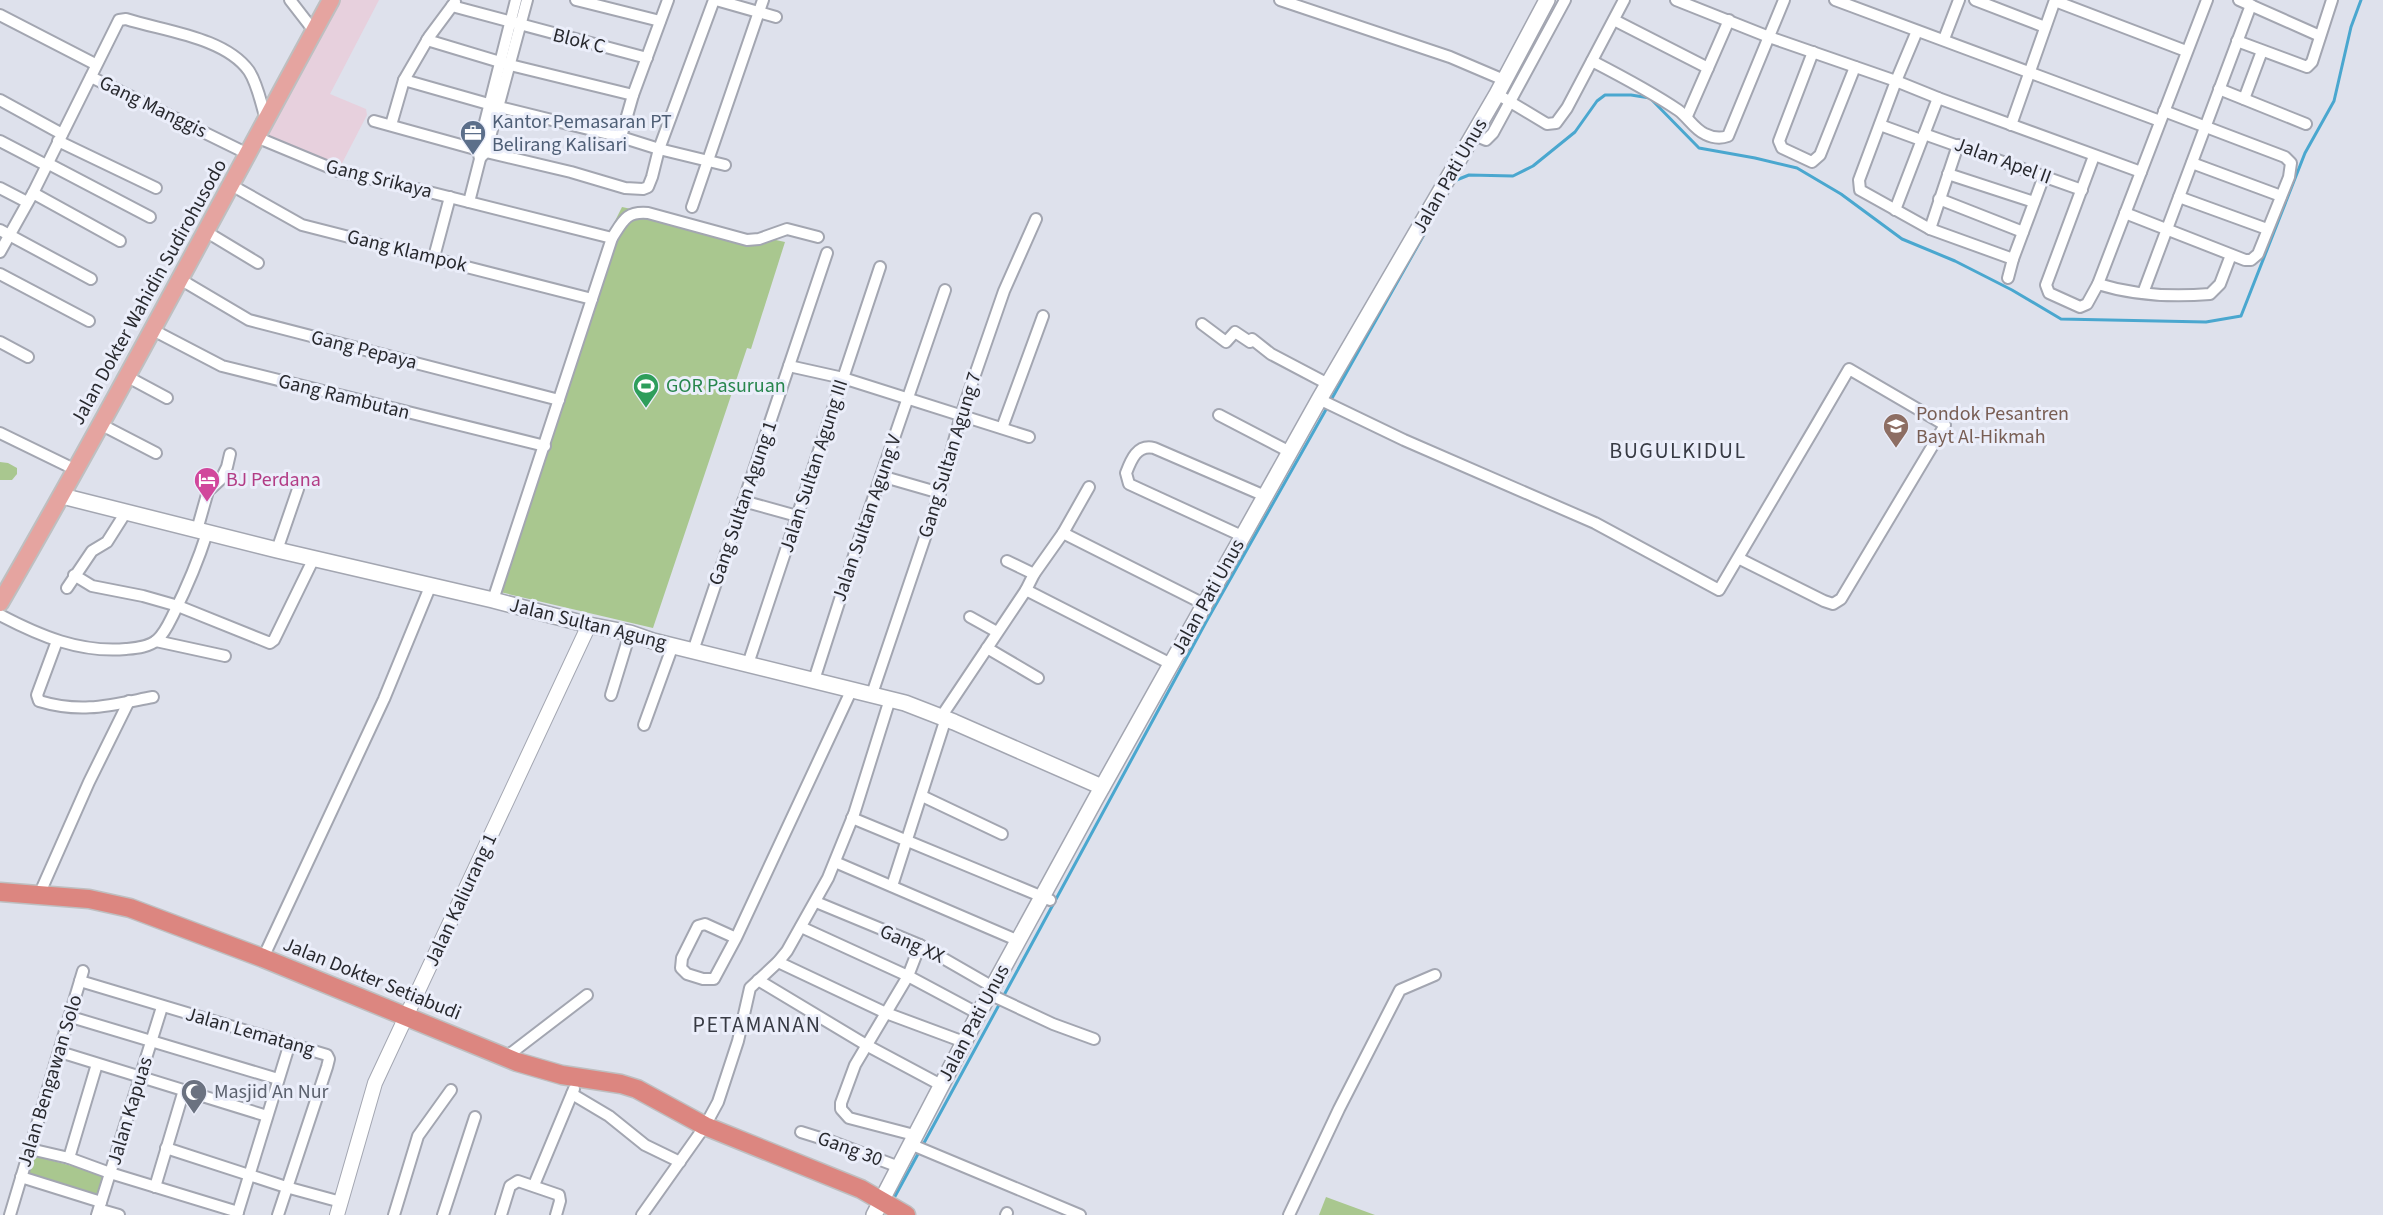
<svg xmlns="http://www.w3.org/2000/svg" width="2383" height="1215" viewBox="0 0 2383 1215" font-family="'Source Sans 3',sans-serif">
<rect width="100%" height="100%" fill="#dee1ec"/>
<polygon fill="#e7d0dd" points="334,0 379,0 330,94 366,109 367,115 338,171 258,139"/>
<g fill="#a9c78f">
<polygon points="622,207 785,242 751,349 747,348 746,351 653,628 500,592 599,298 589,292 604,243"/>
<polygon points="0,462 8,463 17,468 17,474 12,480 0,480"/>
<polygon points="31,1155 106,1175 99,1197 25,1176"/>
<polygon points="1326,1197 1375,1215 1319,1215"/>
</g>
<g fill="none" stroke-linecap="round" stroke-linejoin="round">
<g stroke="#4aa7cf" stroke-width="3">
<polyline points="1454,181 1469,175 1513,176 1533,166 1575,132 1597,101 1605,95 1631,95 1650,98 1699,148 1755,158 1797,168 1841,194 1902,239 1955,261 2012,290 2061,319 2206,322 2241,316 2305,153 2334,101 2351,27 2361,0"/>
<polyline points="1331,400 1426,231"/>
<polyline points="1003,997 1206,622 1328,406"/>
<polyline points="893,1200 1000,1003"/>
</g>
<g stroke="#a3a6b1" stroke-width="14">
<g id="minor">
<polyline points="290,0 314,31"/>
<polyline points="576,0 660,21"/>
<polyline points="716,0 776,17"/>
<polyline points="1280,0 1450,57 1504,80"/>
<polyline points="1676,0 1769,37 1896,81 1938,98 2141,172"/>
<polyline points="1835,0 2160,121"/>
<polyline points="1975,0 2045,27"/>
<polyline points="2239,0 2320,36"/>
<polyline points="2055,1 2186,51"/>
<polyline points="452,6 647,58"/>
<polyline points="0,15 95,64"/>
<polyline points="1614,20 1708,68"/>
<polyline points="1917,31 1896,81 1859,180 1860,190 1930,229 2013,259"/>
<polyline points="1944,39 1959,0"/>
<polyline points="427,40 510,65 633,95"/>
<polyline points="2237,41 2307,67 2312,62 2332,0"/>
<polyline points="1813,52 1779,141 1782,148 1812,162 1820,155 1855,67"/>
<path d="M1592,61C1621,76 1650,91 1678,110C1688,117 1694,129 1705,134C1713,138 1720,139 1728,136L1784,0"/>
<polyline points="91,77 248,154"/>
<polyline points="404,80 499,107 621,137 659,149 725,165"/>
<polyline points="2219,89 2306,124"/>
<polyline points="1497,94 1547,124 1556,123 1567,108 1624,0"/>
<polyline points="2244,99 2262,51"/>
<polyline points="0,100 62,134"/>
<polyline points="1687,116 1729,20"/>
<polyline points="374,121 486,152 571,172 625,188 643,189 648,187 652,177 659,149 714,0"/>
<polyline points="391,125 404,80 429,37 455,2"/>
<polyline points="1880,125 1921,140"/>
<polyline points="2011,125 2055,0"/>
<polyline points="1924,134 2082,190"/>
<polyline points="1474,135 1486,140 1493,133 1565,0"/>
<polyline points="256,137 338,171 421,190 612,238"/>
<polyline points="621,137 633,95 668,0"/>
<polyline points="0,141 46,165"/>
<polyline points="58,141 156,188"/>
<polyline points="2094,156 2046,285 2049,293 2080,307 2087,304 2098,284 2207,0"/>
<polyline points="481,157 486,152 527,0"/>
<polyline points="47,163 150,217"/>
<polyline points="2192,163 2281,196"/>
<polyline points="1948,174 2034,202"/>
<polyline points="231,185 302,225 592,299"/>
<polyline points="0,188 27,202"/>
<polyline points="33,193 120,241"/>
<polyline points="2179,197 2267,229"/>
<polyline points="1939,199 2023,232"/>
<polyline points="469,202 480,159 478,150 516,0"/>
<polyline points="692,207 763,0"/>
<polyline points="1895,210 1938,98"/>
<polyline points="2125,213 2245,260 2251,260 2258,254 2289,177 2291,163 2285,157 2164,111"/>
<polyline points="1930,229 1958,145"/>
<polyline points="0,230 91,279"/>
<polyline points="205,231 258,263"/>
<path d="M0,252L33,193L119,20L126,19C163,31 225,37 249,71C258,85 261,104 266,119"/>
<polyline points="434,257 450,197"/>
<polyline points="0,274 89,321"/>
<polyline points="178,278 249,320 559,400"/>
<polyline points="2008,278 2013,259 2044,176"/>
<path d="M2098,284C2133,295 2174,297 2210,294L2220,284L2231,255"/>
<polyline points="2143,293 2251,5"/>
<polyline points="1202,324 1226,342 1235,332 1250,342 1252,339 1271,354 1328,384"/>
<polyline points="151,329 222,366 545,446"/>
<polyline points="0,342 28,357"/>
<polyline points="789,366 843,378 1029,437"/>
<polyline points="126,376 167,398"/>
<path d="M1320,398L1325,402L1404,440L1595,523L1719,590C1762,517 1806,443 1849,369L1945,425L1841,599L1833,604L1824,601L1738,558"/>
<polyline points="1219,415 1290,452"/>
<polyline points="100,424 156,453"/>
<polyline points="1002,428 1043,316"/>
<polyline points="0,433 76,470"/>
<polyline points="881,476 940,493"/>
<polyline points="743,501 797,516"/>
<polyline points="197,530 208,491 221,479 227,467 230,454"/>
<polyline points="1063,533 1089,487"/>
<path d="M1242,536L1129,484L1126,473C1131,460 1137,444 1154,448L1265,496"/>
<polyline points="277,550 298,489"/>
<polyline points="1007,561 1034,574"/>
<polyline points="74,575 92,586 143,596 178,606 270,643 274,640 314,558"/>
<polyline points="67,588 92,551 107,542 126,512"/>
<polyline points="1026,590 1034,574 1063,533 1204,604"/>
<path d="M493,600L612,238C623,221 626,211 648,213L747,240L759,239L787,229L818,237"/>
<path d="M0,615C40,636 80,653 126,649C136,648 149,647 157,640C165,633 169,623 174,613C187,587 198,561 207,533"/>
<polyline points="970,617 997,632"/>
<path d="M57,641L37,695L39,701C82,714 111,705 153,697"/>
<polyline points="156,641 225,656"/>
<polyline points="987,648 1038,678"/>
<polyline points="693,651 827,253"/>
<polyline points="748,664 880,267"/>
<polyline points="814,680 861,534 945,290"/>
<polyline points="872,694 940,493 961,415 1004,291 1036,219"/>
<polyline points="611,695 630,633"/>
<polyline points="941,717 1026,590 1171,664"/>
<polyline points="644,725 673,645"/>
<polyline points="922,796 1002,834"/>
<polyline points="852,818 1050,900"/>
<polyline points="835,862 1019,941"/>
<polyline points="892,886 946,718"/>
<polyline points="39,895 89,782 129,701"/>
<polyline points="816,902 920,945 993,987"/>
<polyline points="801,927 908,976 979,1014"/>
<polyline points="736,938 705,924 698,926 682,958 681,968 687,974 703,979 714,979 736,938 852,689"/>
<polyline points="263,958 384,699 430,587"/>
<polyline points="778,962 886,1013 964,1042"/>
<polyline points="758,980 868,1046 941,1085"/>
<polyline points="80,981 327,1055 329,1059 327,1067 278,1215"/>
<polyline points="989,994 1053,1024 1094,1039"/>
<polyline points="71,1017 278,1079"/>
<polyline points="60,1052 267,1116"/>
<polyline points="506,1057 587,995"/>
<polyline points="572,1094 609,1116 645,1145 680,1162"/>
<polyline points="801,1132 833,1142 899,1167"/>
<polyline points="914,1135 849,1118 841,1109 841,1103 855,1065 908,976 920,945"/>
<polyline points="910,1144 1080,1215"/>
<polyline points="166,1148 286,1187 341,1202"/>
<polyline points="30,1149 69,1158 110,1173 238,1212"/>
<polyline points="69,1158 97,1064"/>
<polyline points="21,1177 101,1202"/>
<polyline points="534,1185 574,1089"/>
<polyline points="155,1187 184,1090"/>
<polyline points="105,1211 119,1215"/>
<polyline points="10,1215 83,971"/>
<polyline points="97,1215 162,1007"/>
<polyline points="237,1215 289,1046"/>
<polyline points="394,1215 418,1136 451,1090"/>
<polyline points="443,1215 475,1117"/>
<polyline points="501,1215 510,1186 518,1181 559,1195 560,1201 556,1215"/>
<polyline points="642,1215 705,1126 718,1102 738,1041 750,988 778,962 787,951 828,878 854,814 890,699"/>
<polyline points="1006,1215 1007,1213"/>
<polyline points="1289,1215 1339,1109 1400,990 1435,975"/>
</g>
</g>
<g stroke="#a3a6b1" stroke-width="16">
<polyline id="tertiary" points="337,1215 375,1083 589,625"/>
</g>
<g stroke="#a3a6b1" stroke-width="18">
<g id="secondary">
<polyline points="62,496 277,550 493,600 589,625 630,633 653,641 905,703 954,722 1102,787"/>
<polyline points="874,1215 989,994 1095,800 1320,398 1497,94 1547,0"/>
</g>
</g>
<g stroke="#bebfc0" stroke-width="20">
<path id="primary" d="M0,603C115,404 221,201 331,0"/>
</g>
<g stroke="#bebfc0" stroke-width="21">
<polyline id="trunk" points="0,892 89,899 130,908 263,958 517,1062 562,1075 621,1084 637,1089 705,1126 861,1189 906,1215"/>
</g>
<use href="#minor" stroke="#fff" stroke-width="10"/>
<use href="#tertiary" stroke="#fff" stroke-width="14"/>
<use href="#secondary" stroke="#fff" stroke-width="15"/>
<use href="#primary" stroke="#e5a4a0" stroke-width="16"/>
<use href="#trunk" stroke="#dc8680" stroke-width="18"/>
</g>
<defs>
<g id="office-pin" transform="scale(1.35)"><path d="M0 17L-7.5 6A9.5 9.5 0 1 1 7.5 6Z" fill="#5c6f8a" stroke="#ebeefa"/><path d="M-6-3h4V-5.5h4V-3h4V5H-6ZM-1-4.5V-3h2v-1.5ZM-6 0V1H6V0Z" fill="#fff"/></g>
<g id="stadium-pin" transform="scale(1.35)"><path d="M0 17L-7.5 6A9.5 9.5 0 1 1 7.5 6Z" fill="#2e9e5b" stroke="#ebeefa"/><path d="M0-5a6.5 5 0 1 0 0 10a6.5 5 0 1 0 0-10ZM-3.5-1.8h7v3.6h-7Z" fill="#fff"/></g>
<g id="school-pin" transform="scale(1.35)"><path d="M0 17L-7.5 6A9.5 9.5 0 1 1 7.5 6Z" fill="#8d6e63" stroke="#ebeefa"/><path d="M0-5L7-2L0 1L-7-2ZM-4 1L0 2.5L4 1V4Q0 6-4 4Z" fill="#fff"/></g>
<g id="hotel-pin" transform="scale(1.35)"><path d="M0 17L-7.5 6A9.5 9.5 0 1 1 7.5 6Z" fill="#d1479c" stroke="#ebeefa"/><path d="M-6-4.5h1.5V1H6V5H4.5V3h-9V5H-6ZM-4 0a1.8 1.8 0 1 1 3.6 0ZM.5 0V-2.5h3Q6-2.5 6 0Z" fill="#fff"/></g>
<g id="mosque-pin" transform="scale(1.35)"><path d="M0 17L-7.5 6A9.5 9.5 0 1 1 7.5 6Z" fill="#6b7280" stroke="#ebeefa"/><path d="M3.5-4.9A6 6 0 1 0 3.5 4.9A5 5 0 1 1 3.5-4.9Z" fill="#fff"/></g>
</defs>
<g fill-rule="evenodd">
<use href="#office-pin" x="473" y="133"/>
<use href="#stadium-pin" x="646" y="386"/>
<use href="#school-pin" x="1896" y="426"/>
<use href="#hotel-pin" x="207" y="480"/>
<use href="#mosque-pin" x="194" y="1092"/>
</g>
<g text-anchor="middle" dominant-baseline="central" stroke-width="6" stroke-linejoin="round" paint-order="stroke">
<g font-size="20" fill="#28292e" stroke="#ebeefa">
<text transform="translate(579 41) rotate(14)">Blok C</text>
<text transform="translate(153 107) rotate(26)">Gang Manggis</text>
<text transform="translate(2003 161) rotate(20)">Jalan Apel II</text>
<text transform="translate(1450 176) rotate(-60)">Jalan Pati Unus</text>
<text transform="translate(379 179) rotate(14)">Gang Srikaya</text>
<text transform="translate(407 251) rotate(14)">Gang Klampok</text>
<text transform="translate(149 292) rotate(-61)">Jalan Dokter Wahidin Sudirohusodo</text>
<text transform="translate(364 350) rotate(14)">Gang Pepaya</text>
<text transform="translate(344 397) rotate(14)">Gang Rambutan</text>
<text transform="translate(950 455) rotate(-73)">Gang Sultan Agung 7</text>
<text transform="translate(814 466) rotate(-72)">Jalan Sultan Agung III</text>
<text transform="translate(743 503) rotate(-71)">Gang Sultan Agung 1</text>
<text transform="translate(867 518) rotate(-71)">Jalan Sultan Agung V</text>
<text transform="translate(1208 597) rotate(-61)">Jalan Pati Unus</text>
<text transform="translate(588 624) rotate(14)">Jalan Sultan Agung</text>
<text transform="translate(461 900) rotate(-65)">Jalan Kaliurang 1</text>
<text transform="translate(912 944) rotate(24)">Gang XX</text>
<text transform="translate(372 979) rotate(22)">Jalan Dokter Setiabudi</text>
<text transform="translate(974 1023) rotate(-62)">Jalan Pati Unus</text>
<text transform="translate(250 1032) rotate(16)">Jalan Lematang</text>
<text transform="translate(50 1081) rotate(-73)">Jalan Bengawan Solo</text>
<text transform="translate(130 1111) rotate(-73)">Jalan Kapuas</text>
<text transform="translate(850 1149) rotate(20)">Gang 30</text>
</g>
<g font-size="20" fill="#4e5e75" stroke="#ebeefa" text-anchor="start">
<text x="492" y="122">Kantor Pemasaran PT<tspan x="492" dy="23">Belirang Kalisari</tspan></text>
</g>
<g font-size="20" fill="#27864d" stroke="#ebeefa" text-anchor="start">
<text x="666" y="386">GOR Pasuruan</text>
</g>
<g font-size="20" fill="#785e54" stroke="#ebeefa" text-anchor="start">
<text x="1916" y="414">Pondok Pesantren<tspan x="1916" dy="23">Bayt Al-Hikmah</tspan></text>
</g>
<g font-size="20" fill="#b23c85" stroke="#ebeefa" text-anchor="start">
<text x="226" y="480">BJ Perdana</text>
</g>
<g font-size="20" fill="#5b616d" stroke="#ebeefa" text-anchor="start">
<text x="214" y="1092">Masjid An Nur</text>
</g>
<g font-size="22" letter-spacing="1.5" fill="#383b44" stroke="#ebeefa">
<text x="1678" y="451">BUGULKIDUL</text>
<text x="757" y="1025">PETAMANAN</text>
</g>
</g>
</svg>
